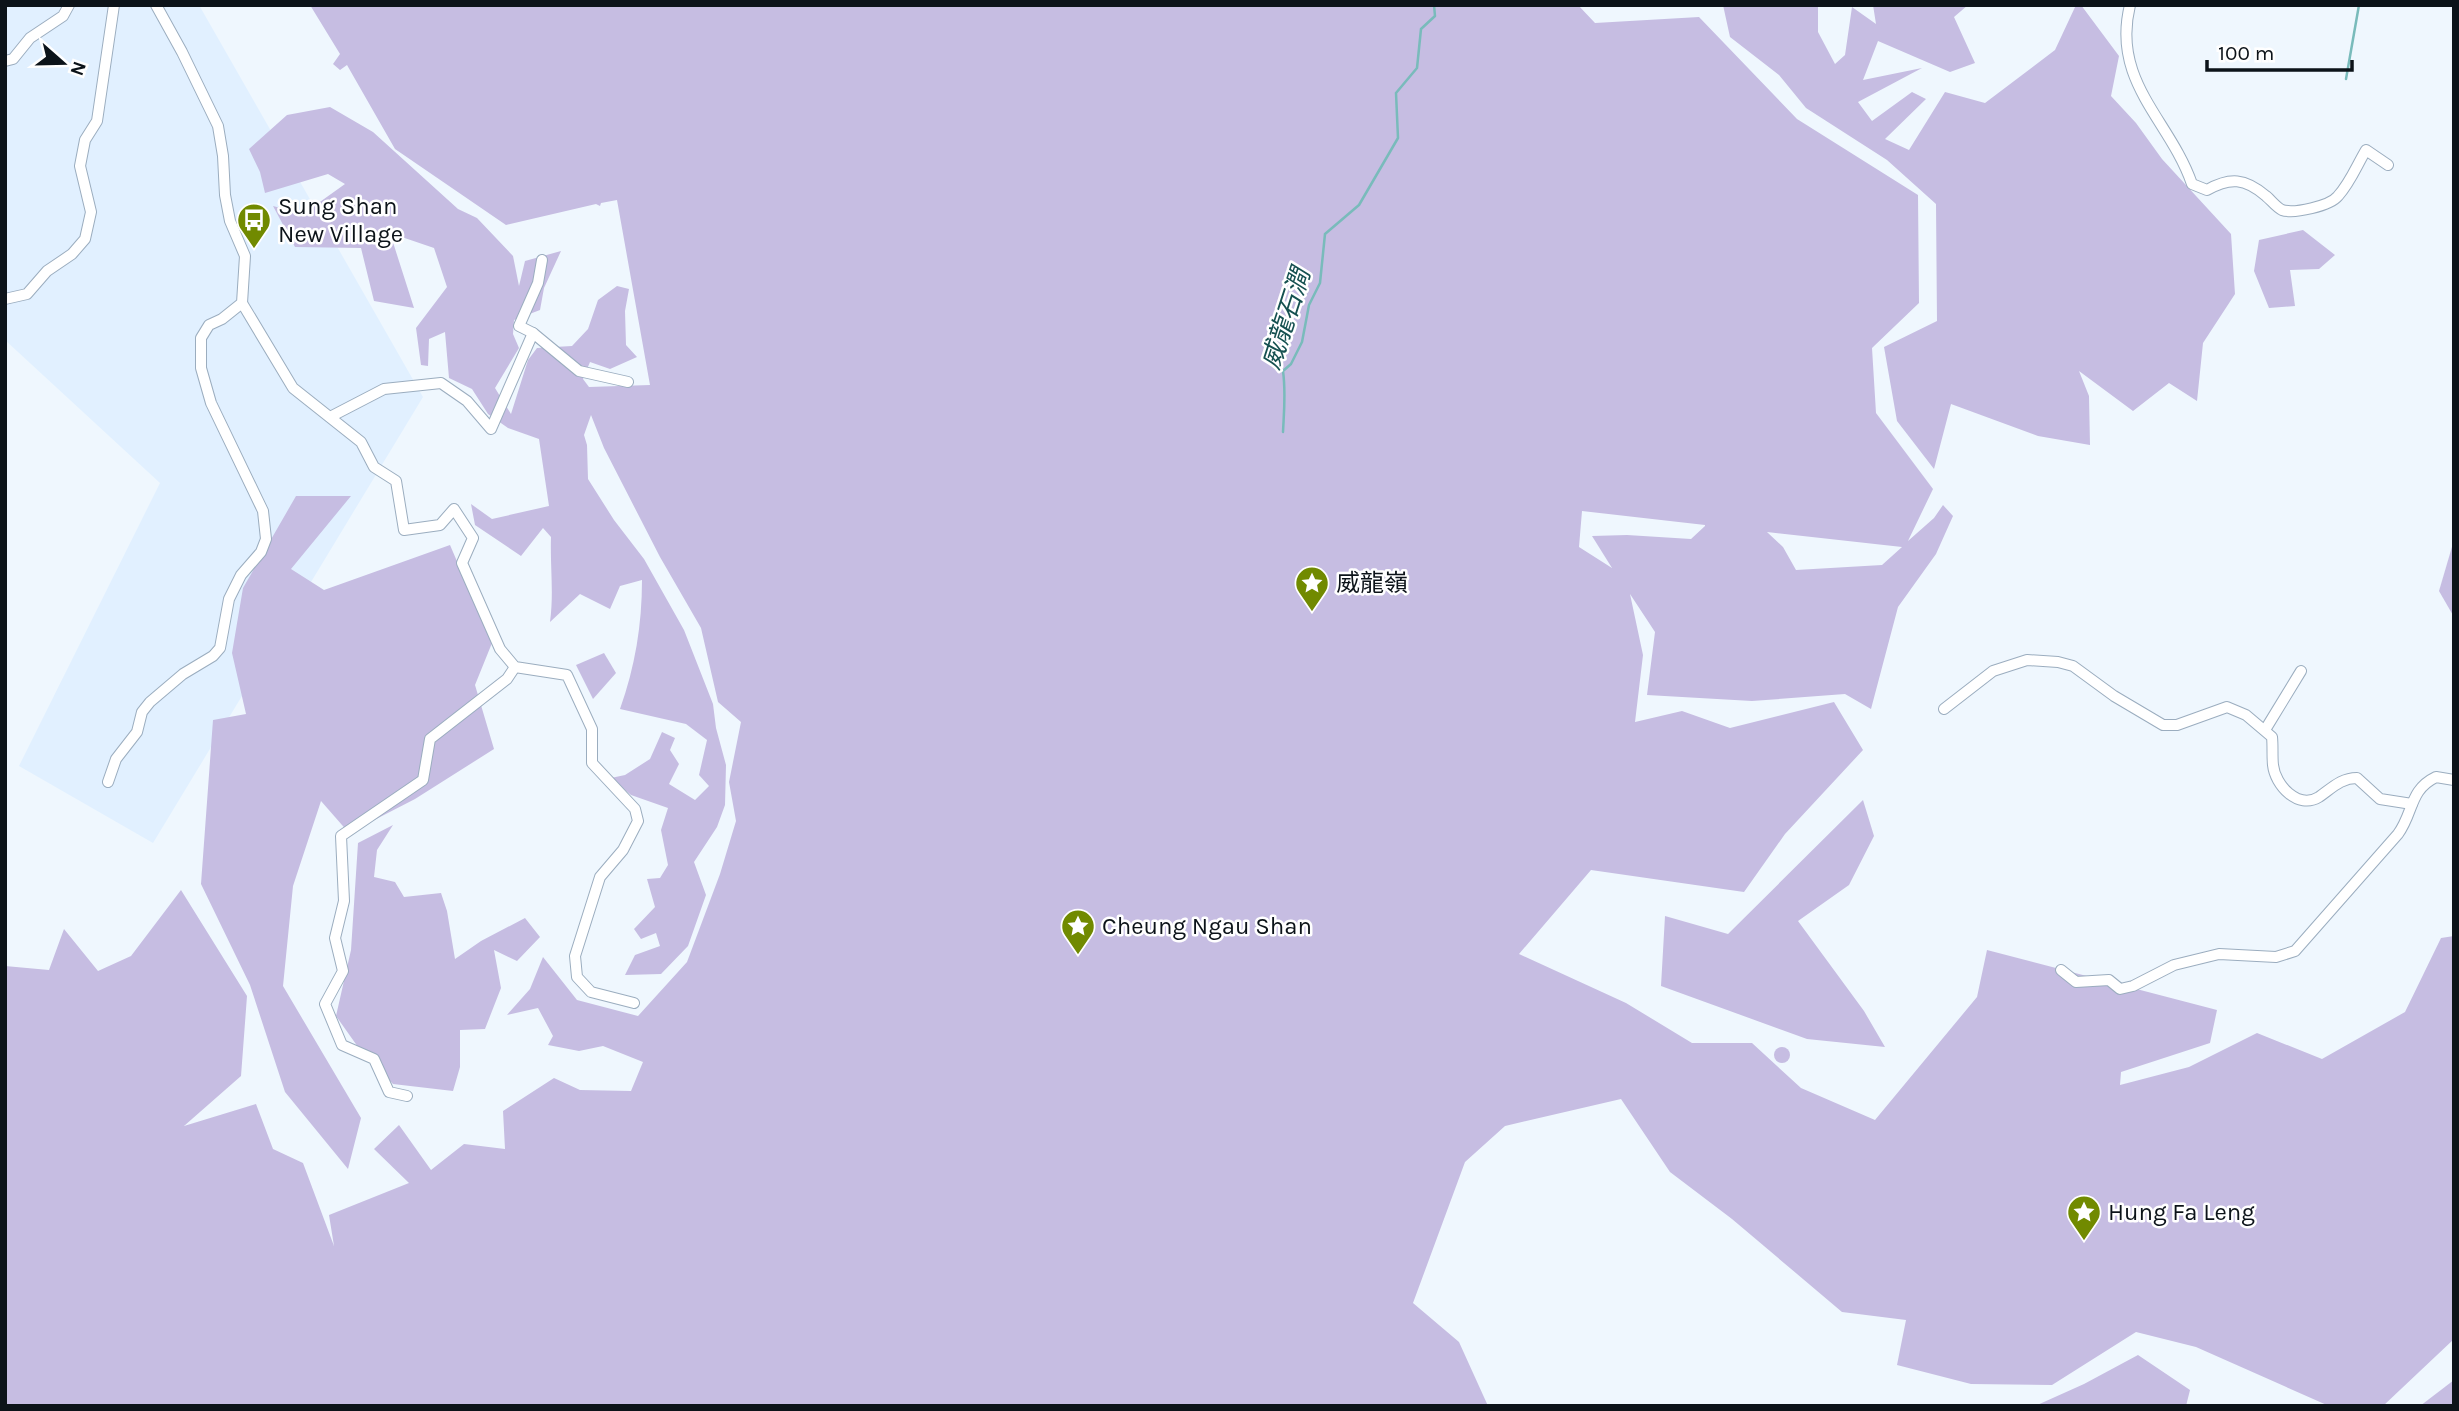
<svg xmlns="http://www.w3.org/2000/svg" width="2459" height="1411" viewBox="0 0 2459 1411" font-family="Karla,'Noto Sans TC',sans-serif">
<rect width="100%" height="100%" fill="#eff7fe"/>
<polygon fill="#e1f0ff" points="5,5 199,5 423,397 153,843 19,766 160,483 5,340"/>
<g fill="#c6bde2" fill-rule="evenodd">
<path d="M310,5H1578L1595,23L1699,17L1797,119L1918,195L1919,303L1872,348L1876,413L1933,489L1908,541L1934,518L1943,505L1953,516L1936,554L1898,607L1871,709L1845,694L1752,701L1647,695L1655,632L1630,594L1643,655L1635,722L1682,711L1730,728L1834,702L1863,750L1785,834L1744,892L1591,870L1519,954L1626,1003L1692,1043H1752L1801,1088L1875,1120L1977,997L1987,950L2217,1010L2210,1043L2121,1072L2120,1085L2189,1067L2257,1033L2322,1059L2405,1012L2441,938L2454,936V1339L2383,1406H2329L2196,1347L2136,1332L2052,1385L1971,1384L1897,1365L1906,1320L1842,1312L1732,1219L1670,1172L1621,1099L1505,1126L1465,1162L1413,1303L1459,1342L1488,1406H5V966L49,970L64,929L98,971L131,956L181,890L247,996L241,1076L184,1126L256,1104L273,1149L303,1163L334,1246L329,1215L409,1183L374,1149L399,1125L431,1170L464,1144L505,1149L503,1111L554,1078L580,1090L631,1091L643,1062L603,1046L579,1051L548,1045L553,1036L538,1008L507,1015L530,989L543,957L577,1000L638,1016L687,962L720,874L736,821L729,782L741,722L718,702L701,628L660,557L604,448L591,415L584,435L587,445L588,479L614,520L644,559L684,630L713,704L716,728L726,765L725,805L717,827L694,862L706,895L688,946L661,974L625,975L635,955L660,946L656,933L641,939L634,929L655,907L647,879L660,878L668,865L661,830L668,808L631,795L611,778L625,775L650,759L662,732L675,738L670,750L679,764L669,784L695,800L709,786L699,775L707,740L686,724L620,709C635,667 642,625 642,580L620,586L610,609L580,594L550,622C554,593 550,566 551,537L543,528L521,556L475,525L471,504L492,519L549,506L539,439L508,428L488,414L472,389L449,378L445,332L429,339L428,366L421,365L416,328L447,287L434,248L390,233L414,308L374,301L361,248L295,247L273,206L303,214L345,184L328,174L265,193L260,172L249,149L287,115L330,107L373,132L458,209L477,218L513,256L519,286L525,261L561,251L544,288L540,310L514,320L513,334L519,348L495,388L511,414L528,360L537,348L572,346L588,329L598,300L617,286L629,289L625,311L626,345L637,357L610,369L590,362L583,379L589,387L650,385L617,200L601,203L600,206L596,204L506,225L395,149L347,65L340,70L333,64L340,54ZM1582,511L1705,525V526L1691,539L1627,535L1592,536L1612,568L1579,547ZM1767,532L1902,547L1882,565L1796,570L1783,547Z"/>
<polygon points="1723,5 1818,5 1818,32 1835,64 1845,55 1852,7 1876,24 1873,5 1968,5 1954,17 1975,63 1950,72 1878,41 1863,80 1922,68 1858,102 1872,121 1912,92 1926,99 1885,139 1909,150 1945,92 1985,103 2055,50 2076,5 2081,5 2119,56 2111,96 2136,123 2162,159 2231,234 2235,294 2203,343 2197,401 2169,383 2133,411 2079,371 2089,396 2090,445 2038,436 1951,404 1934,469 1897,421 1884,347 1937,321 1936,204 1887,160 1806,108 1779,75 1730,37"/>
<polygon points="2303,230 2335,255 2319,269 2290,270 2295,306 2269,308 2254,271 2259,240"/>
<polygon points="296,496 351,496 291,569 324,590 450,545 492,643 475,685 494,749 415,799 349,833 321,801 293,886 283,986 361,1118 348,1169 285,1092 250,985 201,884 213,720 246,714 232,653 243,588"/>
<polygon points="2454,540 2454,617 2439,591"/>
<polygon points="604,653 616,673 593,699 576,665"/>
<polygon points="1863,800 1874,836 1849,885 1798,921 1864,1011 1885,1047 1807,1039 1661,986 1665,916 1728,934"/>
<polygon points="393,825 377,850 374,877 395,882 404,897 441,893 447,911 455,959 481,941 525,918 540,937 517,961 494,950 501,988 485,1029 460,1030 460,1067 453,1091 393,1084 358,1047 336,1016 351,950 358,843"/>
<circle cx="1782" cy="1055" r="8"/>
<polygon points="2138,1355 2190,1390 2186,1406 2035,1406 2084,1384"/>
<polygon points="2454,1380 2454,1406 2420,1406"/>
</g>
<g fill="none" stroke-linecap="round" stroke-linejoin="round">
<g stroke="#79bbbb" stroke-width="2.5">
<polyline points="2346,79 2359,5"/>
<path d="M1283,432C1284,411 1286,392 1283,371L1291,364L1302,342L1309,305L1320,283L1325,234L1359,205L1398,138L1396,93L1417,68L1421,29L1435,16L1434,5"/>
</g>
<g stroke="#9badbf" stroke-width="12">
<g id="street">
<path d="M2130,5C2111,82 2170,120 2192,184L2207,190C2230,177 2245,178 2266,196C2271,200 2276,207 2282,210C2294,214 2330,206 2338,196C2350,183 2357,165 2366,150L2388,165"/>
<polyline points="5,61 13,59 30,38 63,16 69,5"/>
<polyline points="5,299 27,294 47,271 72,254 85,239 91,212 80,166 85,140 97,121 114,5"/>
<polyline points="242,303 293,388 361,442 374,467 396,481 404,530 440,525 454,509 473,538 462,563 500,649 515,667 567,675 592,729 592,763 635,809 638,821 623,850 600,877 575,956 577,977 591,992 634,1003"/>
<polyline points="533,333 519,326 538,283 542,260"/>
<polyline points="330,417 384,389 441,383 467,401 491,429 533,333 579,371 628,382"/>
<path d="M1944,709L1993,671L2027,660L2058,662L2073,666L2114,696L2163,725H2177L2227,707L2246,715L2272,737C2273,746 2272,756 2273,765C2275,785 2298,810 2319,797C2332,788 2341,778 2357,778L2380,799L2412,804"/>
<polyline points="2265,730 2301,671"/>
<polyline points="108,782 116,759 137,732 142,712 150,702 183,674 213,656 220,648 229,599 241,575 261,552 266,539 263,511 211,403 201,368 201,338 209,325 222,319 242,303 245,256 230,221 225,195 223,156 218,126 182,52 156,5"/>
<path d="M2061,970L2076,982L2109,980L2120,989L2133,986L2174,965L2219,954L2276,957L2295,951L2398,834C2414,812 2409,790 2436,777L2454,780"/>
<polyline points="407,1096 389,1092 374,1059 342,1045 325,1004 343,971 335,938 344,901 341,836 423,780 430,739 507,679 515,667"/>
</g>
</g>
<use href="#street" stroke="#fff" stroke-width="10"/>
</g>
<defs>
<g id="bus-pin" transform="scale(1.75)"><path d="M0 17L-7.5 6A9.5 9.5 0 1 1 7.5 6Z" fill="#718a00" stroke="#fff"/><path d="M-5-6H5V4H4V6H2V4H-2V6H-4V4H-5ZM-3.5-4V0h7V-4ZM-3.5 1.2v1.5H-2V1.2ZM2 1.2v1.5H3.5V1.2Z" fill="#fff"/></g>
<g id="sight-pin" transform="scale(1.75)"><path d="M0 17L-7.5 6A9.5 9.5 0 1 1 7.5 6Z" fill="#718a00" stroke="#fff"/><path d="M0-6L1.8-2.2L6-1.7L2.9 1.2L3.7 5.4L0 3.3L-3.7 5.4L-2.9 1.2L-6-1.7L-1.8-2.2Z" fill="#fff"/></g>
</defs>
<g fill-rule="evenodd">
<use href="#bus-pin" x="254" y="220"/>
<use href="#sight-pin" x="1312" y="583"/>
<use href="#sight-pin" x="1078" y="926"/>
<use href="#sight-pin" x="2084" y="1212"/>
</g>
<g text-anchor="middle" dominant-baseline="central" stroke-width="5" stroke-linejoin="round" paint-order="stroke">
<g font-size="24" fill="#0c1319" stroke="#fff" text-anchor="start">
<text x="278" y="206">Sung Shan<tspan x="278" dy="28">New Village</tspan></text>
<text x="1336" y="583">威龍嶺</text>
<text x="1102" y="926">Cheung Ngau Shan</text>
<text x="2108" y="1212">Hung Fa Leng</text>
</g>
<g font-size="26" font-style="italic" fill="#155050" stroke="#fff">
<text transform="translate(1286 319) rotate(-72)">威龍石澗</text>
</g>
</g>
<rect width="2459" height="1411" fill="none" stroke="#0c1319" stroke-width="14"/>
<g transform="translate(63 63) rotate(110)" stroke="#ffffff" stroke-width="5" paint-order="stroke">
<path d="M0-5L12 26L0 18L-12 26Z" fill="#0c1319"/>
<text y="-10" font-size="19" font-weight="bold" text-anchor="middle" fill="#0c1319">N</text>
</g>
<path d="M2207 60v10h145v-10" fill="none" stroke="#0c1319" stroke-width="3.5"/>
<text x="2218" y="60" font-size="21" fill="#0c1319" stroke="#ffffff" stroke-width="5" paint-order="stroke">100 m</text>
</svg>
